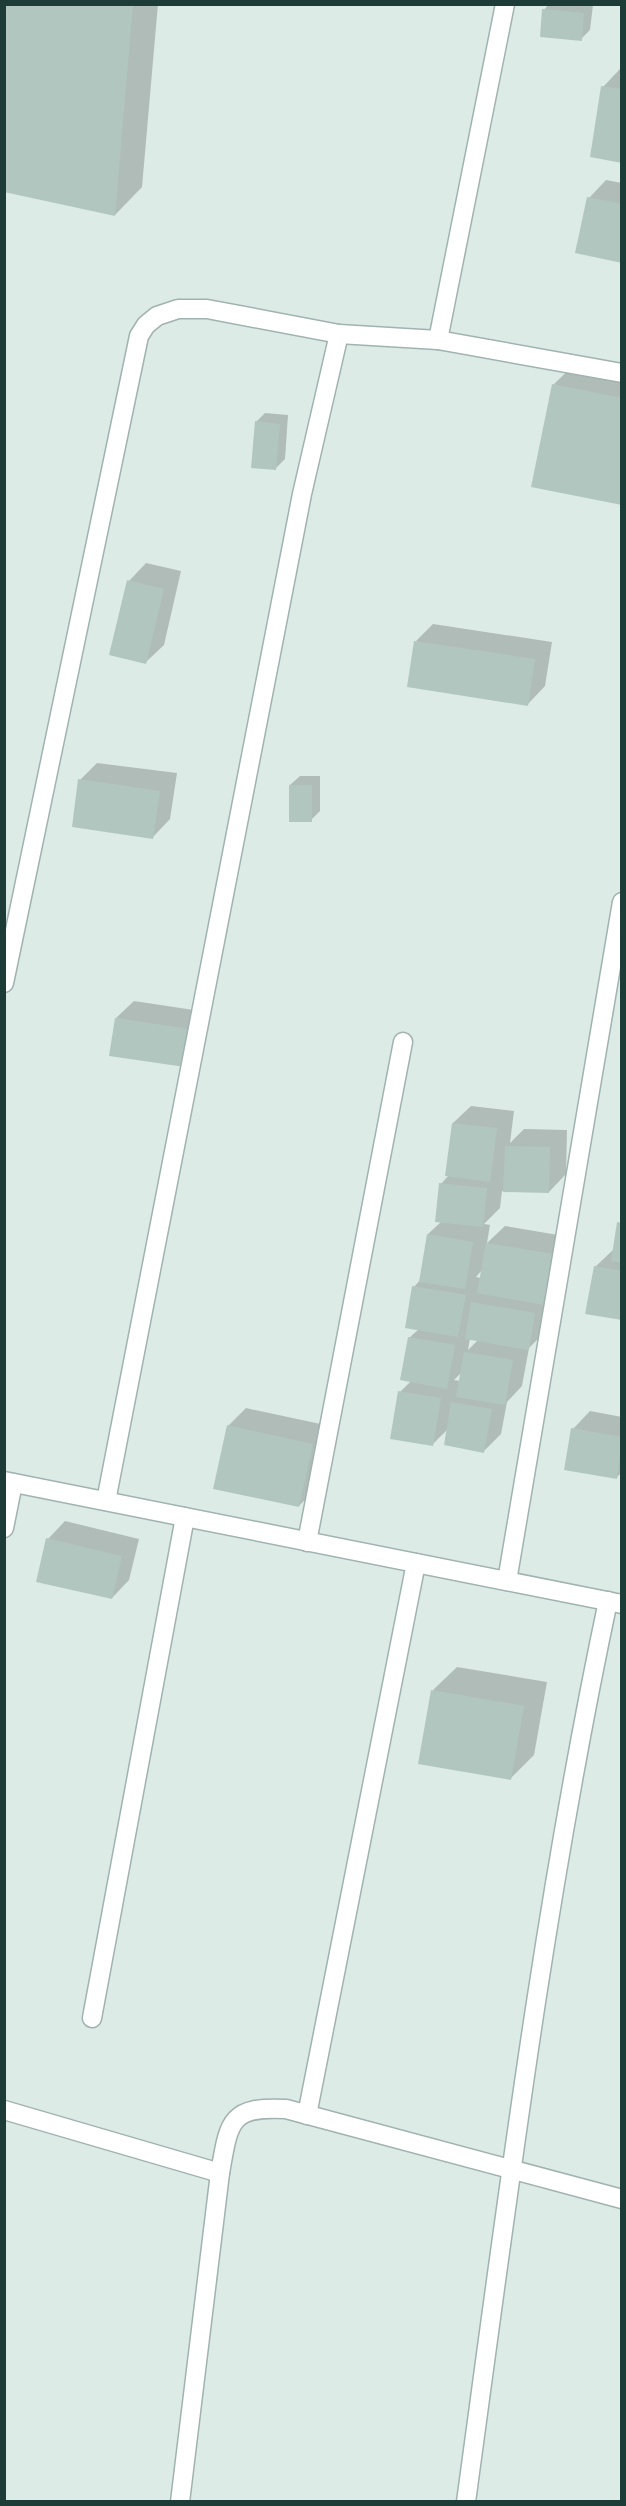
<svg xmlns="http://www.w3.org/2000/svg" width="626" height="2506" viewBox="0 0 626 2506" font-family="Helvetica,sans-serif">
<rect width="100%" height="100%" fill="#ddebe7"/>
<g fill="#0003" fill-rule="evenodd">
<polygon points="4,4 158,4 142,187 115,215"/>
<polygon points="549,4 593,5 590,30 581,39 544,10"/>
<polygon points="620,69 622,69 622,161 603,87"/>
<polygon points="606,180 622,183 622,262 589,198"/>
<polygon points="578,361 622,370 622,504 554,384"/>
<polygon points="265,413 288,415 285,459 276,468 256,422"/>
<polygon points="146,563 181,571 164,645 146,662 129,581"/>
<polygon points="433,624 552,642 545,686 528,704 416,641"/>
<polygon points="97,763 177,773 170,819 153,837 80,780"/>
<polygon points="300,776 320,776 320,811 311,820 290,785"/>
<polygon points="134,1001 207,1012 202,1048 116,1018"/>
<path d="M471,1106L514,1111L510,1143L524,1129L567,1130L566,1174L549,1192L502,1191L500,1208L484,1224L490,1225L487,1243L505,1226L570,1237L546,1331L529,1348L522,1386L507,1402L501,1434L484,1451L448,1429L432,1445L400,1392L411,1381L409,1338L419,1329L414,1287L420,1280L428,1234L442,1221L441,1184L449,1175L453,1123ZM482,1270L481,1278L476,1277ZM470,1338L478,1340L468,1350ZM462,1372L460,1381L454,1380Z"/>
<polygon points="622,1220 622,1319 595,1267 614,1249"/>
<polygon points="246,1408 330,1426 316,1488 299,1506 228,1426"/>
<polygon points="590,1411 622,1417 622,1472 617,1477 573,1429"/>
<polygon points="65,1521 139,1539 129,1580 112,1598 48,1539"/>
<polygon points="457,1667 547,1682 534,1755 510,1779 433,1690"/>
</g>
<g fill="#b2c6c0">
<polygon points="4,4 133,4 115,216 4,192"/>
<polygon points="542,9 584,13 582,41 540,37"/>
<polygon points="601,86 622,89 622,163 590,157"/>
<polygon points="587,197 622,204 622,263 575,253"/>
<polygon points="552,384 622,398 622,505 531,487"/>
<polygon points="255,421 280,424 276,470 251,468"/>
<polygon points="127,580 164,589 146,664 109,655"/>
<polygon points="414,641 535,659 528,706 407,687"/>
<polygon points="78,779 160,791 153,839 72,827"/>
<rect x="289" y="785" width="23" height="37"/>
<polygon points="115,1018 190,1029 185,1067 109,1056"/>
<polygon points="452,1123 497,1128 490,1182 445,1176"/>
<polygon points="505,1146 550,1147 549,1193 503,1192"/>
<polygon points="439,1183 487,1188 483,1227 435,1222"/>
<polygon points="617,1222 622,1223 622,1263 611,1261"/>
<polygon points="427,1234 473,1242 465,1289 419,1282"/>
<polygon points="486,1243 553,1254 544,1305 477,1293"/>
<polygon points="594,1266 622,1271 622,1320 585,1314"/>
<polygon points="412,1286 466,1295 458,1337 405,1328"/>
<polygon points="471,1302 535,1313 529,1350 465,1339"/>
<polygon points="408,1337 455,1345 447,1389 400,1380"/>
<polygon points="464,1352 513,1360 505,1405 456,1397"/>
<polygon points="398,1391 441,1398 433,1446 390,1439"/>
<polygon points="451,1402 492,1409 484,1453 444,1445"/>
<polygon points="227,1425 313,1444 299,1507 213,1489"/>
<polygon points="571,1428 622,1437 617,1479 564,1470"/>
<polygon points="46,1538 122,1556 112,1599 36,1582"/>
<polygon points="431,1690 524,1706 511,1780 418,1764"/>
</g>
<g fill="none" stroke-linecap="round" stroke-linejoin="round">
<g stroke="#a0b3af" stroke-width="21">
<g id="minor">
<polyline points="438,340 505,4"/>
<polyline points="4,983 139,336 146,325 157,316 178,309 207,309 339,334 438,340 622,373"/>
<polyline points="4,1481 622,1604"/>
<polyline points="106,1501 302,494 339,334"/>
<polyline points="4,1528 13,1483"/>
<polyline points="307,1542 403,1042"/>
<polyline points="507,1581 622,902"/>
<polyline points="92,2018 185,1517"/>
<polyline points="4,2110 220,2173"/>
<polyline points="307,2115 416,1563"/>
<path d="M180,2502L220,2173C229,2122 229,2106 286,2109L622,2199"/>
<path d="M466,2502C507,2201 545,1898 608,1601"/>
</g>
</g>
<use href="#minor" stroke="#fff" stroke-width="18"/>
</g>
<rect width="626" height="2506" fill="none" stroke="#1d3c38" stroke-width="12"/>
</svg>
